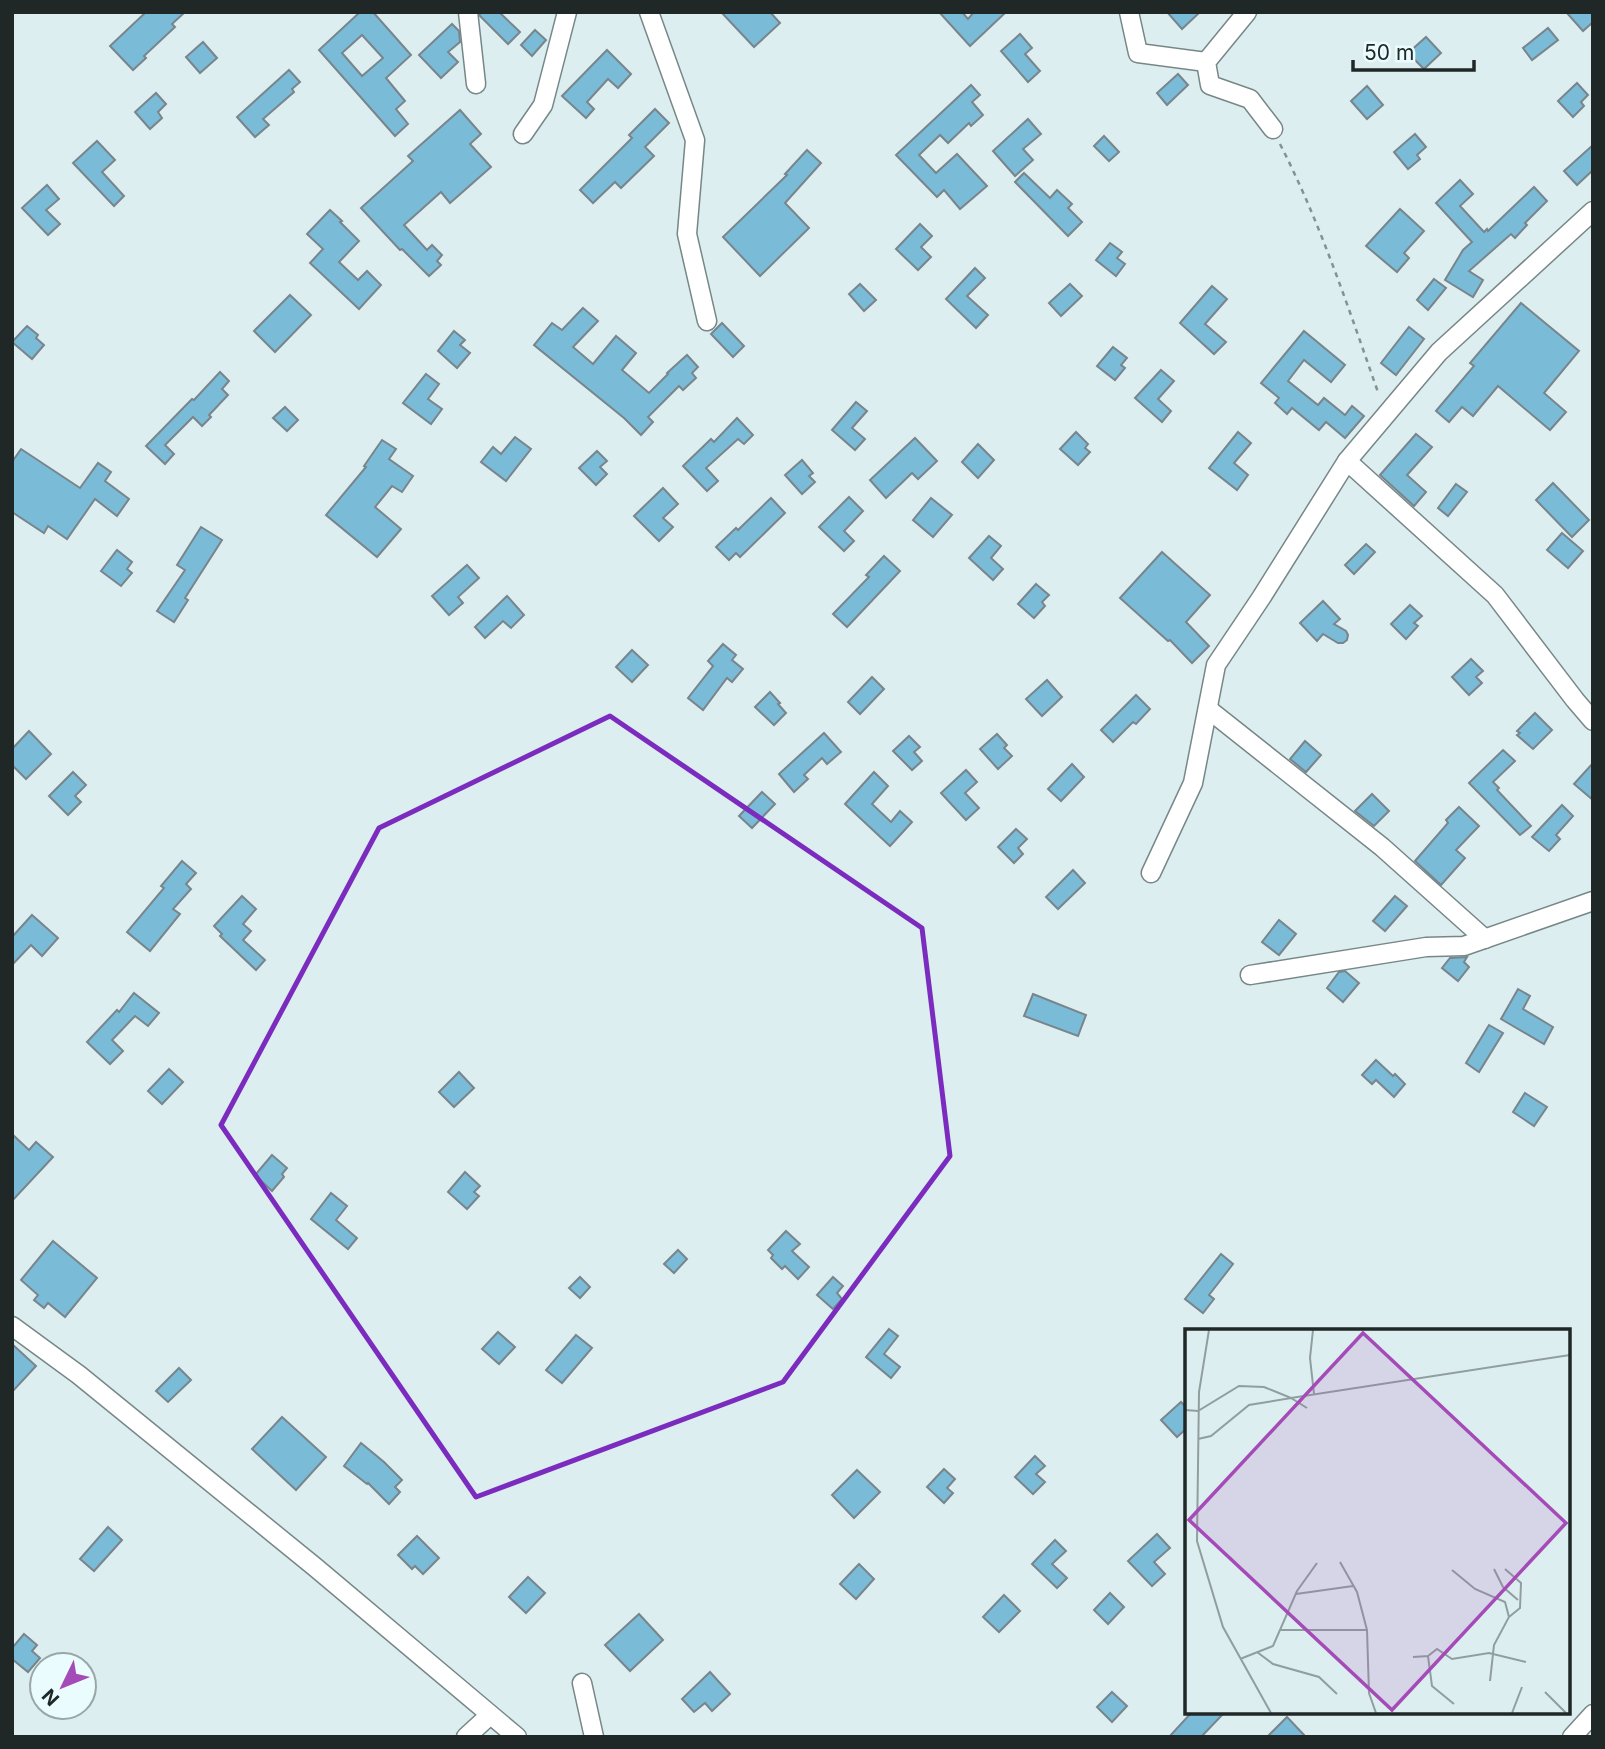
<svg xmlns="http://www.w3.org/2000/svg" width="1605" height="1749" viewBox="0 0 1605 1749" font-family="Inter,sans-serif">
<rect width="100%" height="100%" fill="#ddeef0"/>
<g fill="#7abcd7" stroke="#78858c" stroke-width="2" fill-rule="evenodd">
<polygon points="146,12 185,12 172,24 175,27 144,56 146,58 133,70 110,46"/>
<path d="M360,12H373L411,55L386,78L405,101L396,109L408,124L395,136L319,50ZM362,35L383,58L362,76L342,53Z"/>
<polygon points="479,12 499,12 520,32 508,44 480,16"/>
<polygon points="721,12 770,12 780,23 754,47"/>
<polygon points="939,12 962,12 968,19 974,12 1006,12 970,46"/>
<polygon points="1167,12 1200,12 1182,29"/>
<polygon points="1566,12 1593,12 1593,22 1583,31"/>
<polygon points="452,24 459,31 460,42 448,52 458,62 441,78 419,55"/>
<polygon points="1548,28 1558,40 1532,60 1523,48"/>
<polygon points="535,30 546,40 532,56 521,45"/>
<polygon points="1020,34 1032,48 1025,54 1040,71 1028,82 1001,51"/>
<polygon points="1426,37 1441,53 1424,69 1408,53"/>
<polygon points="203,42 217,58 200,73 186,57"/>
<polygon points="607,50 631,74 618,88 608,79 587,102 594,109 586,118 562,96"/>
<polygon points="289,70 300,82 292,89 294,92 263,119 269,125 255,137 237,117"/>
<polygon points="1178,74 1188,85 1167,105 1157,93"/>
<polygon points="1577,83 1588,95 1581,102 1584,106 1573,117 1558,101"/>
<polygon points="971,85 980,95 972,102 983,115 971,126 969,123 948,143 940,135 919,155 936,173 957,154 987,186 960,209 944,190 937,197 896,155"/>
<polygon points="1367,86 1383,105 1367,119 1351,101"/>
<polygon points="156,93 166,104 158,112 162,118 150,129 135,112"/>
<polygon points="655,109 669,123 645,147 654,156 621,188 615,182 593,203 580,190 632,138 629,135"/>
<polygon points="460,110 481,134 470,144 491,167 450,203 441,192 404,225 427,250 432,245 442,255 437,261 441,265 429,276 402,249 400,250 361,208 413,161 408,156"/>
<polygon points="1028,119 1041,134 1023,149 1033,160 1015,176 993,151"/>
<polygon points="1415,134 1426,147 1417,155 1420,159 1408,169 1394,152"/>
<polygon points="1104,136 1119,152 1109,161 1094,146"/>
<polygon points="97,141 115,160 102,172 124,196 114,206 73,163"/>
<polygon points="1593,145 1593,170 1577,185 1564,171"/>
<polygon points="807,150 821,163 785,203 809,228 760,276 723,237 787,175 785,174"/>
<polygon points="1024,173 1050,198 1057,190 1072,204 1068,208 1082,222 1068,236 1015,182"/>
<polygon points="1460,180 1473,194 1460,206 1484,232 1487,229 1488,231 1534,187 1547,201 1525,223 1527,225 1515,238 1511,234 1469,271 1483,280 1473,297 1445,280 1463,250 1472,242 1436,203"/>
<polygon points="47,185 59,199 46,210 60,224 48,235 22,208"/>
<polygon points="1400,209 1424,231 1404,253 1409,258 1397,272 1366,246"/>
<polygon points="330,210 342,221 340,222 359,241 339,262 358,280 367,271 381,285 359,309 310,263 323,249 307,234"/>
<polygon points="920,224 932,236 921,247 931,257 918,270 896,249"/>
<polygon points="1110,243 1122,252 1117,258 1125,264 1116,276 1096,260"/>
<polygon points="975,268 985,278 967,296 988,315 976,328 946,299"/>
<polygon points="1434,279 1446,288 1428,310 1417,300"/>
<polygon points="860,284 876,300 864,311 849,294"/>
<polygon points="1070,284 1082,296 1061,316 1049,303"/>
<polygon points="1212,286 1227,299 1205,324 1226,342 1214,354 1180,323"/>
<polygon points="290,295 311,315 275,352 254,331"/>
<polygon points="1521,303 1579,351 1544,393 1566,412 1550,430 1498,386 1473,416 1462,407 1449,422 1436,411 1474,366 1470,363"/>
<polygon points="583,308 598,321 573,347 593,364 616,336 636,353 622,370 649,393 668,374 667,373 687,355 698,367 692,373 696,378 683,390 679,386 648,417 653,422 641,435 624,418 534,345 552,323 562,330"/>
<polygon points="722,323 744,346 733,357 711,334"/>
<polygon points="27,326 38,335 36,338 44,345 32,359 12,342"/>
<polygon points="1409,327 1424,339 1396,375 1381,363"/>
<polygon points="454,331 465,340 460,345 470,353 457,368 438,351"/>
<polygon points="1304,331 1345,365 1331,382 1304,360 1288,381 1318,405 1324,398 1345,415 1352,406 1364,416 1345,438 1326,422 1319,430 1292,408 1287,414 1275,403 1279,398 1261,383"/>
<polygon points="1113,347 1127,358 1121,365 1125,368 1115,380 1097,366"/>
<polygon points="1161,370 1174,381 1158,399 1171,411 1162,422 1135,398"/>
<polygon points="220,372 229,381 222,389 228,395 209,415 211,417 202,426 193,417 165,445 174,454 165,464 146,446 192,399 194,400"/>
<polygon points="426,374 439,384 428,399 442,409 431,424 403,403"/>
<polygon points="856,402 867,411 852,428 865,439 855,450 832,430"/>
<polygon points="285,407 298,420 287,431 273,418"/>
<polygon points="737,418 753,435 744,444 738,439 706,468 718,481 707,491 683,466 711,439 714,442"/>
<polygon points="1076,432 1088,444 1085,448 1090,452 1078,465 1060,449"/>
<polygon points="1238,432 1251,443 1234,463 1248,475 1237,490 1209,468"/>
<polygon points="1416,434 1432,447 1407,475 1426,492 1414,506 1380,475"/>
<polygon points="515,437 531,449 506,481 481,462 493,447 501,454"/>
<polygon points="915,438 937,461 918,479 912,473 886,498 870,480"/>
<polygon points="382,440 396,449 389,459 413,476 402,492 392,486 375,507 401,529 377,557 326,515 366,467 364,466"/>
<polygon points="978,444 994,460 978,478 962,462"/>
<polygon points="21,449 80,488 98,463 111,472 105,481 129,499 117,516 95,499 67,539 48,526 44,533 12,512 12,462"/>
<polygon points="597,451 607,461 600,467 607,474 596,485 579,468"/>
<polygon points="802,460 813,473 809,476 815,482 802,494 785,475"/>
<polygon points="1553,483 1589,520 1572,537 1536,500"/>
<polygon points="1456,484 1467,492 1448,516 1438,508"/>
<polygon points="663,488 678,504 663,518 673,527 659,541 634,516"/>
<polygon points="849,497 863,511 844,531 854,541 844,551 819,527"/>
<polygon points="771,498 785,513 740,557 736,553 729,560 716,547 736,528 738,530"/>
<polygon points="931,498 952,515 933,537 913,520"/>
<polygon points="201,527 222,540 185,598 188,600 174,622 157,611 185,570 177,565"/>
<polygon points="1562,533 1583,551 1568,568 1547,550"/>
<polygon points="989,536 1001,546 991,558 1003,569 993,580 969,558"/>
<polygon points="1366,544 1375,552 1354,574 1345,565"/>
<polygon points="117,550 132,562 127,569 132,573 121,586 101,571"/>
<polygon points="1162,552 1210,595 1186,622 1209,646 1192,663 1170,640 1168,641 1120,598"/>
<polygon points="884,556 900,571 847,627 833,614 869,577 866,575"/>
<polygon points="467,565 479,578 458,597 463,603 449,615 432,596"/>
<polygon points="1036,584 1049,595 1042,602 1045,606 1034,618 1018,604"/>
<polygon points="507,596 524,615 511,628 503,621 485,638 475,627"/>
<polygon points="1323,601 1340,619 1334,624 1346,631 1348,635 1347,640 1343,643 1338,643 1323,634 1317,641 1300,623"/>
<polygon points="1410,605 1422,616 1414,623 1418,626 1406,639 1391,624"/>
<polygon points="723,644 736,655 732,660 743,669 732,682 727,678 703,710 688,698 713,666 708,661"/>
<polygon points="632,650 648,665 632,682 616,667"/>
<polygon points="1471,659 1483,671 1476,677 1482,683 1469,695 1452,677"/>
<polygon points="872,677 884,689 860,714 848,702"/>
<polygon points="1047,680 1062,697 1042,716 1026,699"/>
<polygon points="770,692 780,703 778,704 786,713 774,725 755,707"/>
<polygon points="1136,695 1150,709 1136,724 1133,722 1113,742 1101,730"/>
<polygon points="1535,713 1552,730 1533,749 1517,735 1520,733 1517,731"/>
<polygon points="29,731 51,754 26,779 12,765 12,749"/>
<polygon points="824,733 841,752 827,764 822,758 804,775 808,779 794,792 779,774"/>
<polygon points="997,734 1007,745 1004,748 1012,756 998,769 980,749"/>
<polygon points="909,736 920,747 914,752 922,761 912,770 893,751"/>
<polygon points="1305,741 1321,755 1306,772 1290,759"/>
<polygon points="1503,750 1515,761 1493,782 1499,788 1497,790 1531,826 1520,835 1469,783"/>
<polygon points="1593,763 1593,800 1574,784"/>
<polygon points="1072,764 1084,777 1061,801 1048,789"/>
<polygon points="966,770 977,782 965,793 979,808 966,820 941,793"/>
<polygon points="73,772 86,785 75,796 81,802 68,815 49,796"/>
<polygon points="874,772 888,786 872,804 891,822 900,811 912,822 890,846 845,804"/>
<polygon points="762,792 775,804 752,828 739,816"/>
<polygon points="1372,794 1389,811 1374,826 1355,811"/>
<polygon points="1562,805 1573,816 1556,835 1560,839 1549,851 1532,837"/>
<polygon points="1459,807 1479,826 1456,850 1465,858 1441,885 1415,861 1448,823 1446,820"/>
<polygon points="1016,829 1027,839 1018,848 1023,854 1014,863 998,847"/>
<polygon points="182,861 196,873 186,884 191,889 173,909 180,914 150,951 127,932 164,888 161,886"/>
<polygon points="1073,870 1085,883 1058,909 1046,897"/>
<polygon points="242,896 256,909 243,924 251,931 243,940 265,960 256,970 220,936 222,934 214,926"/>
<polygon points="1395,896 1407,906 1385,931 1373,921"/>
<polygon points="32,915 58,938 42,956 31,945 12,965 12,937"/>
<polygon points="1279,920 1296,934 1279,955 1262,942"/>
<polygon points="1467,957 1464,962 1469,967 1458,981 1442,968 1450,958"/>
<polygon points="1345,971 1359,983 1343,1002 1327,988 1339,972"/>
<polygon points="1518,989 1530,996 1523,1009 1553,1027 1544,1044 1501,1019"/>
<polygon points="134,993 159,1013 148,1026 135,1016 112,1040 123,1051 110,1064 87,1042 117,1010 119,1012"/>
<polygon points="1033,994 1086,1015 1078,1036 1024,1016"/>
<polygon points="1489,1025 1503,1033 1479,1072 1466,1063"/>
<polygon points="1376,1060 1393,1076 1395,1074 1405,1084 1394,1097 1376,1080 1372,1084 1362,1075"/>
<polygon points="169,1069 183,1082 162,1104 148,1091"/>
<polygon points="459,1072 474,1088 454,1107 439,1092"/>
<polygon points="1525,1093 1547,1107 1534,1126 1513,1112"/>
<polygon points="12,1134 29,1150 36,1142 53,1157 12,1201"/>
<polygon points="272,1155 287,1168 282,1174 284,1177 272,1191 255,1175"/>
<polygon points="465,1172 480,1186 474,1192 479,1196 467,1209 448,1192"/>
<polygon points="331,1193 347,1206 336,1220 357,1238 348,1249 311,1219"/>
<polygon points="786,1231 800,1244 792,1251 809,1267 798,1279 785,1266 782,1269 771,1258 773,1255 768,1250"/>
<polygon points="53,1241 97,1278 65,1317 48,1303 44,1308 34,1300 38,1295 21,1280"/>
<polygon points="678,1250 687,1259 674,1273 664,1264"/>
<polygon points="1221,1254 1233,1264 1209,1295 1214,1299 1203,1313 1185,1299"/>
<polygon points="580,1277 590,1287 580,1298 569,1288"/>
<polygon points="833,1277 843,1286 837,1293 842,1299 833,1309 817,1295"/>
<polygon points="889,1329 898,1336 884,1354 900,1367 891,1378 866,1357"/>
<polygon points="498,1332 515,1347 499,1364 482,1349"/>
<polygon points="576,1335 592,1348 562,1383 546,1370"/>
<polygon points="12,1344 36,1366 12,1392"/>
<polygon points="179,1368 191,1380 168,1402 156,1391"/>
<polygon points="1181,1402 1187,1408 1187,1428 1177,1437 1161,1420"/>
<polygon points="282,1417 326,1457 296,1490 252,1449"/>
<polygon points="361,1443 384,1462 402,1480 395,1487 400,1492 389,1504 368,1483 367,1484 344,1466"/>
<polygon points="1035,1456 1045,1466 1036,1474 1045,1482 1033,1494 1015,1477"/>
<polygon points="944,1469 955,1479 947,1488 953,1493 944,1503 927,1487"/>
<polygon points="857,1470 880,1492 854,1518 832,1495"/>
<polygon points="108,1527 122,1540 94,1571 80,1559"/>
<polygon points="1157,1534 1170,1548 1154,1562 1165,1574 1152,1586 1128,1561"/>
<polygon points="417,1536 439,1558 423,1574 415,1566 412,1569 398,1555"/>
<polygon points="1055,1540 1066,1551 1052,1564 1067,1578 1057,1588 1032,1564"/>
<polygon points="859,1564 874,1579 856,1599 840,1584"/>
<polygon points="528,1577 545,1593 526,1613 509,1597"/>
<polygon points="1110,1593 1124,1607 1108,1624 1094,1610"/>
<polygon points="1004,1595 1020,1611 999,1632 983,1617"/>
<polygon points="639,1614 663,1640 630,1671 605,1645"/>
<polygon points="24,1634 37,1645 32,1651 40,1658 28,1672 12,1659 12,1648"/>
<polygon points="710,1672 730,1694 712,1711 705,1703 694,1712 682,1699"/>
<polygon points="1112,1692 1127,1706 1112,1722 1097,1707"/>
<polygon points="1192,1712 1225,1712 1201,1737 1169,1737"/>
<polygon points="1287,1717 1306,1737 1267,1737"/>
</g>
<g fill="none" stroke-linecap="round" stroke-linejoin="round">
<g stroke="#778788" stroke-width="21">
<g id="minor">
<polyline points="468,12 476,84"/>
<polyline points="649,12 695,140 687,234 707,321"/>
<polyline points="1129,12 1138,53 1206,62"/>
<polyline points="1247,12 1206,62 1210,85 1250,99 1273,129"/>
<polyline points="523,134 543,105 567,12"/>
<polyline points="1347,461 1495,595 1575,700 1593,721"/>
<polyline points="1208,709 1382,847 1485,939"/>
<polyline points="1151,873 1193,783 1216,665 1261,598 1347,461 1439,352 1593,211"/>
<polyline points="1250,975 1426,947 1464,946 1593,901"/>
<polyline points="12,1326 79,1375 315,1567 517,1737"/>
<polyline points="582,1683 594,1737"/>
<polyline points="466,1737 490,1715"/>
<polyline points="1572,1737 1593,1714"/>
</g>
</g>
<path stroke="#859192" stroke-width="2.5" stroke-dasharray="5 5" stroke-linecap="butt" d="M1280,144C1321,224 1349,310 1379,395"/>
<use href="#minor" stroke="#fff" stroke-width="18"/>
</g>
<path fill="none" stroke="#7b2cbf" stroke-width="5" stroke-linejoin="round" d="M610,716L922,928L950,1156L783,1382L476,1497L221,1125L379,828Z"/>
<g transform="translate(1185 1329)">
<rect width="385" height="385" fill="#ddeef0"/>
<path fill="none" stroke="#919ea0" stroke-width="2" d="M24,1L14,63L12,212L38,298L86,384M128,1L125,29L129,65M0,81L13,82L54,57L79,58L106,69L385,26M13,110L26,107L64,76L106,69L122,79M155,233L172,263L182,301L184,364L191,384M309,240L318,258L333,271M320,240L336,254L335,279L324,288M267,241L290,260L320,273L324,288L309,316L305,352M111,265L168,257M95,301H181M72,323L88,335L134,348L152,365M243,327L252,320L267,330L304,324L341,333M228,328L243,327L247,357L269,375M55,330L88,317L112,262L132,234M360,363L381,384M327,384L337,358"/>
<path fill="#a54bb7" fill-opacity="0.15" stroke="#a54bb7" stroke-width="3.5" d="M178,4L381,194L207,381L4,191Z"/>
<rect width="385" height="385" fill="none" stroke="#202727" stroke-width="3.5"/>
</g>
<rect width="1605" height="1749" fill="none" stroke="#202727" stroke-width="28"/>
<g transform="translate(63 1686) rotate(227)"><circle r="33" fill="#eafcfd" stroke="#99a7a7" stroke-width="2"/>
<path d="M0-5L12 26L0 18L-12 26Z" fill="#a54bb7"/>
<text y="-10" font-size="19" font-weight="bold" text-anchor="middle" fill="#202727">N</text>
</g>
<path d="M1353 60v10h121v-10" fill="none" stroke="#202727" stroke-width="3.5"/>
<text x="1364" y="60" font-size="21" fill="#202727" stroke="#eafcfd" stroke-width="5" paint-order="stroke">50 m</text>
</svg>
